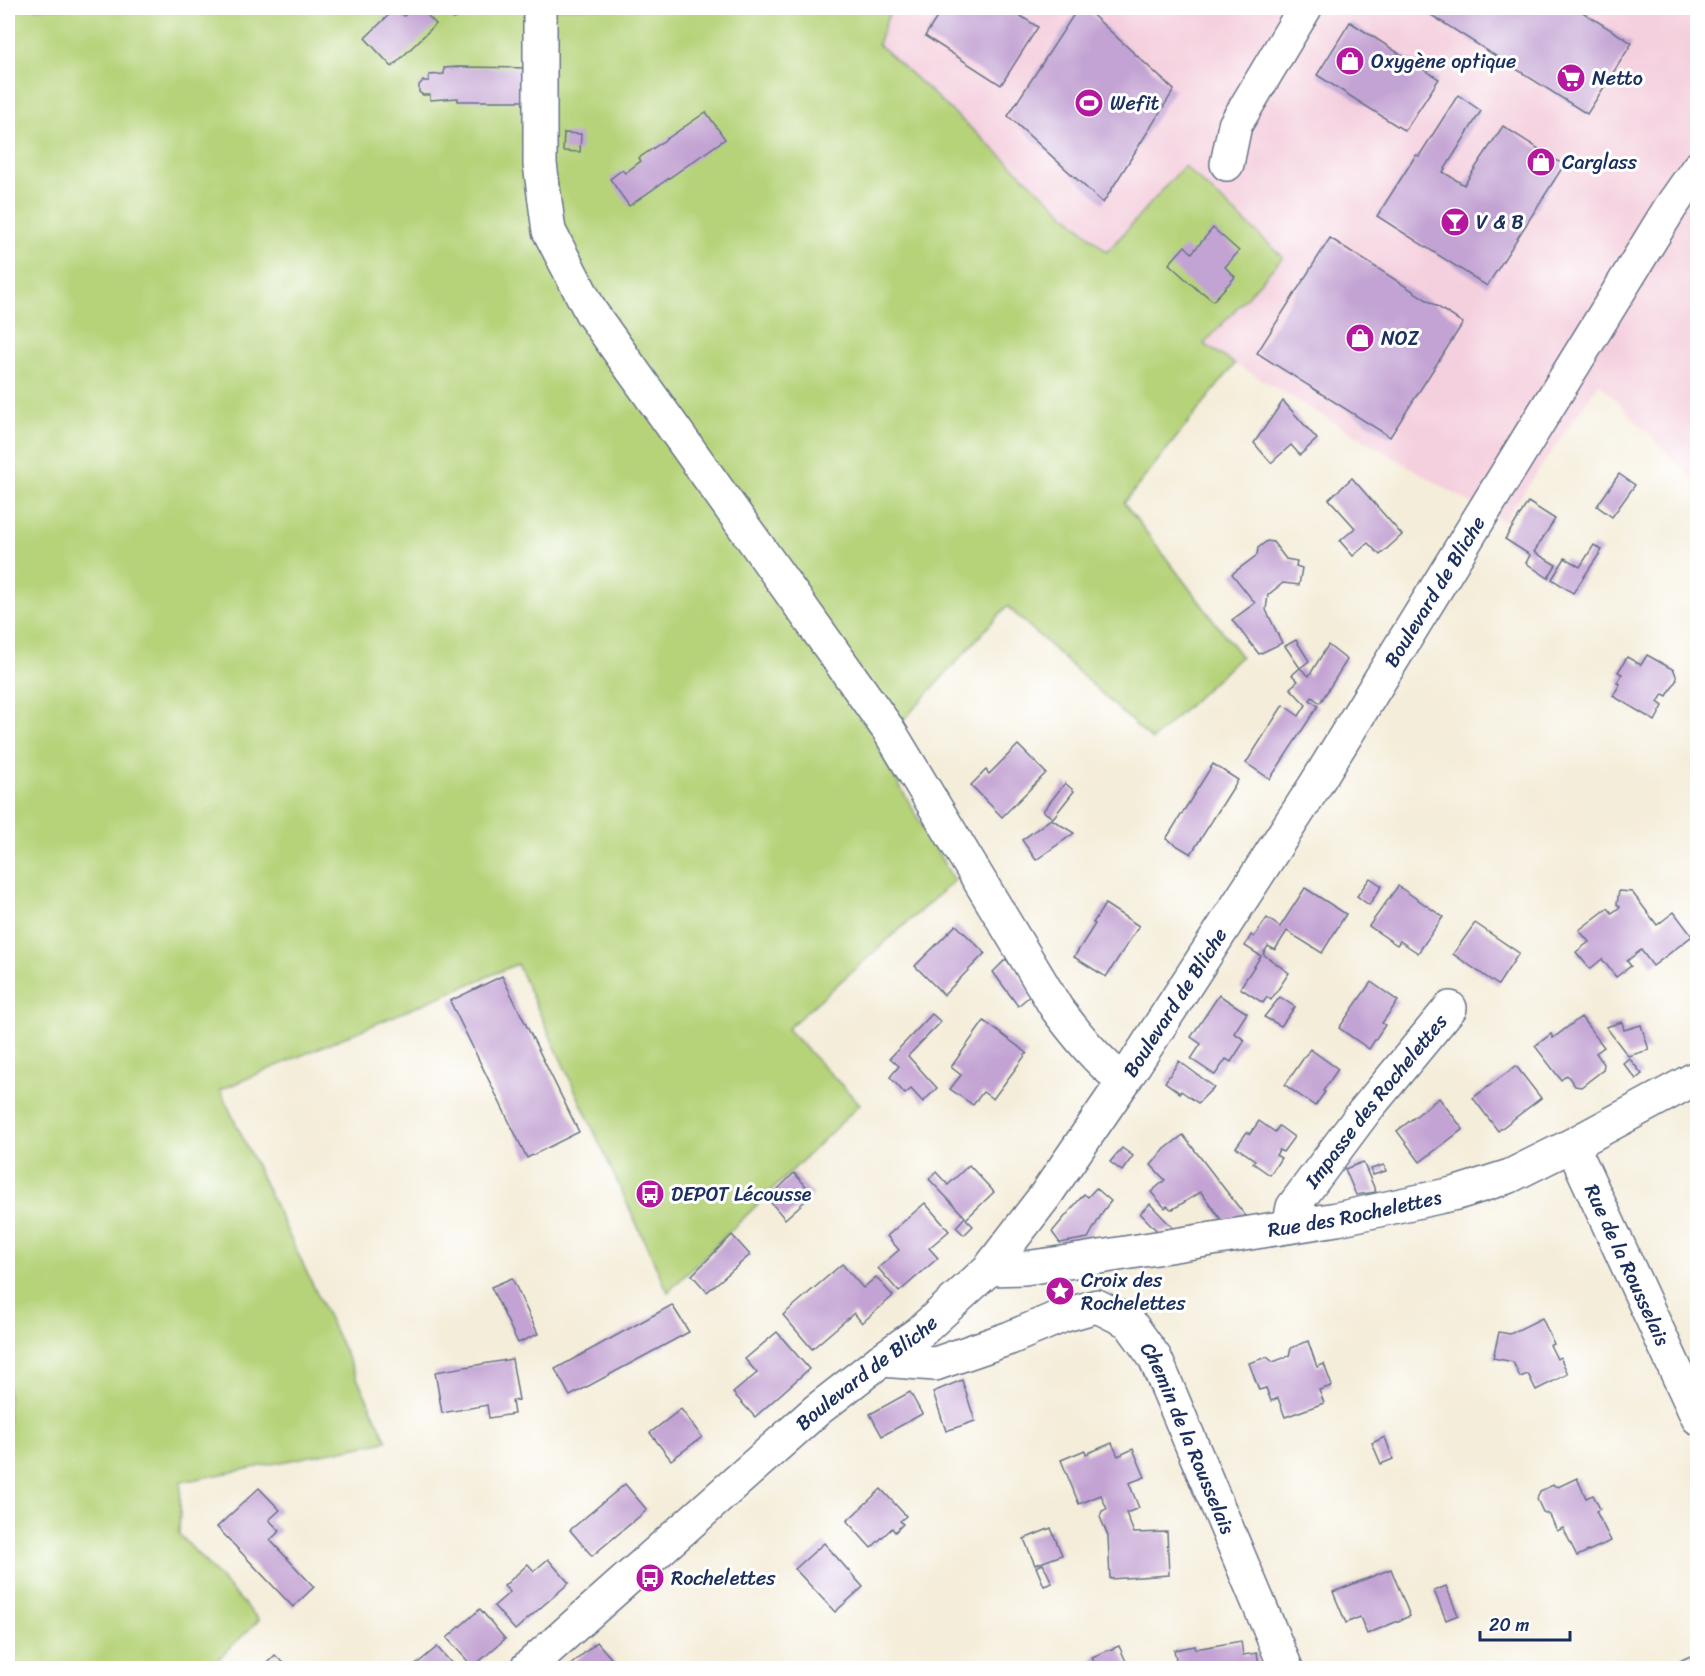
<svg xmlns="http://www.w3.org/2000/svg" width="1705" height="1676" viewBox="0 0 1705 1676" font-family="Sriracha,sans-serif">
<rect width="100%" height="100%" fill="#fff"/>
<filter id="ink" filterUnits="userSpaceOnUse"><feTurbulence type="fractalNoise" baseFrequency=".0167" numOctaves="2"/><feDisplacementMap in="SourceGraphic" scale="12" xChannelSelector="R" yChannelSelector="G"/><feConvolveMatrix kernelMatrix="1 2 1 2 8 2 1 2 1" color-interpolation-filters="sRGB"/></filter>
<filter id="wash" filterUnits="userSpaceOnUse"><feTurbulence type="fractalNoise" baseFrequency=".008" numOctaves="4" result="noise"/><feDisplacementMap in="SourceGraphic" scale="24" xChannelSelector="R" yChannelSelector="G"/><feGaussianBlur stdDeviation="1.35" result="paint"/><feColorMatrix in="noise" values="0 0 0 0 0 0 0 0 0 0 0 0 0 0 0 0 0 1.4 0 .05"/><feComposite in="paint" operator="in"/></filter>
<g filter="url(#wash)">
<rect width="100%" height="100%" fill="#f4edd9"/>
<polygon fill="#f4cfdd" points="891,8 1697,8 1697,487 1692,478 1599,383 1503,522 1203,345 1183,167 1107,252 878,44"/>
<polygon fill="#b6d379" stroke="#68816c" stroke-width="1.5" points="8,8 891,8 878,44 1107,252 1184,166 1283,257 1204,344 1235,364 1124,503 1241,656 1152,740 1007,606 878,748 954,881 787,1029 860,1104 668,1292 517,964 220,1090 387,1441 181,1482 179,1534 259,1620 209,1668 8,1668"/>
<g id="blocks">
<g fill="#c3a3d3">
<polygon points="396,8 404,16 413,8 420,8 436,24 392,67 365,38"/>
<polygon points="449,8 486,8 453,19"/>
<polygon points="943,8 1008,8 1038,27 1001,85 925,36"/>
<polygon points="1078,8 1085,8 1174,90 1103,203 1008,116"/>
<polygon points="1420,8 1576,8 1632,43 1587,114"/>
<polygon points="1350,22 1439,79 1405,131 1317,75"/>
<polygon points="458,67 532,68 532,101 458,101 458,98 430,100 430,95 423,95 419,92 419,85 423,81 429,81 429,75 444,74 444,68"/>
<polygon points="1458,95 1481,111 1443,172 1464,185 1503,126 1564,165 1487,286 1377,216 1416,155 1419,156"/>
<polygon points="706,112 725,139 629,206 610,179 622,170 625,173 641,161 639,158"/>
<polygon points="564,133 581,134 580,152 563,151"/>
<polygon points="1213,228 1239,251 1225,267 1235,277 1213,301 1202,292 1201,293 1169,264 1185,246 1192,253"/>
<polygon points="1330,238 1463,323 1390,437 1257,353"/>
<polygon points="1283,401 1317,439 1300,455 1291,445 1271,463 1254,443"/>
<polygon points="1619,474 1635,485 1612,517 1597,506"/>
<polygon points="1352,478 1402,535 1380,555 1368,543 1353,556 1340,541 1355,528 1329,499"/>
<polygon points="1528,502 1555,519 1534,552 1556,565 1548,578 1526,563 1530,555 1505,539"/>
<polygon points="1267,541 1273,542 1286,559 1297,561 1296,566 1302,568 1299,585 1283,583 1268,595 1266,610 1282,643 1259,654 1232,620 1255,603 1232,574 1257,555 1258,548"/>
<polygon points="1594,545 1602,550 1573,593 1552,579 1565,558 1580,567"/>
<polygon points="1296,640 1309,661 1300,668 1309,676 1328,645 1347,660 1320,703 1312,697 1310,700 1318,706 1270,779 1246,763 1283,705 1299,716 1306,705 1290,688 1298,681 1292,675 1300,668 1285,646"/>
<polygon points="1647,655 1674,670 1677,679 1667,696 1663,694 1658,702 1663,706 1655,721 1613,696 1620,684 1617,683 1622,674 1618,672 1627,657 1641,665"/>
<polygon points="1018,745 1046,773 1002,817 971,785 986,770 989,774"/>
<polygon points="1213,764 1238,780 1191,854 1166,839"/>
<polygon points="1065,783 1074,791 1053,818 1043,811"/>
<polygon points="1051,819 1074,833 1036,860 1022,840"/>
<polygon points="1370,878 1382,886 1369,905 1357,896"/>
<polygon points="1398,886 1443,917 1418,953 1400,941 1397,945 1369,926"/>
<polygon points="1305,888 1346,914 1322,953 1287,931 1275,950 1268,946 1263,954 1289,973 1271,1000 1267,997 1263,1003 1240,988 1261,956 1245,946 1251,935 1254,937 1267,918 1280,927"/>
<polygon points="1619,891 1632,892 1657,925 1674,912 1692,936 1653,966 1641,950 1627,961 1631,966 1616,977 1602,959 1590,969 1576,952 1589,942 1579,930 1608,908 1612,913 1620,907 1617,904"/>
<polygon points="1105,904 1139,926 1106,977 1074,957 1095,924 1093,923"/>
<polygon points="1475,923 1519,953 1498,985 1453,954"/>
<polygon points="956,925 985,953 944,995 915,966"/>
<polygon points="1006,959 1032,994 1018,1006 993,972"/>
<polygon points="502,976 579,1132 527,1158 450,1001"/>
<polygon points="1371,982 1398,1001 1382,1023 1385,1025 1369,1049 1339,1028"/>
<polygon points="1219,995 1247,1013 1234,1033 1245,1040 1231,1062 1226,1059 1215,1075 1191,1059 1201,1044 1191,1037"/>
<polygon points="1280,997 1295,1007 1281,1026 1264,1017"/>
<polygon points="932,1014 941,1022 908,1056 937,1088 923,1102 911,1089 905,1094 890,1077 899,1066 890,1058"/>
<polygon points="1581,1017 1604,1047 1596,1053 1604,1064 1603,1070 1581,1087 1575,1086 1567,1075 1561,1080 1535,1046 1551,1034 1553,1038"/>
<polygon points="984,1021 1027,1053 993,1099 983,1092 973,1105 950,1089 961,1075 951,1067"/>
<polygon points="1622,1022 1624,1030 1641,1025 1649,1050 1628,1056 1606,1027"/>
<polygon points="1310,1049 1338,1069 1323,1091 1325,1092 1315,1106 1285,1085"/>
<polygon points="1629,1058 1642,1074 1636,1079 1623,1063"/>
<polygon points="1179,1061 1214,1087 1198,1103 1181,1091 1180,1093 1165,1082"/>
<polygon points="1516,1066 1541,1098 1498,1131 1473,1098"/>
<polygon points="1439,1098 1463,1129 1420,1162 1397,1131"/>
<polygon points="1259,1121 1275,1132 1279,1126 1294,1137 1283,1152 1279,1150 1276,1155 1281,1158 1270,1175 1253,1163 1255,1160 1236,1147 1247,1132 1250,1134"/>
<polygon points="1183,1135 1244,1214 1247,1217 1222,1221 1201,1192 1173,1209 1171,1209 1167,1206 1165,1208 1151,1192 1165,1180 1151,1165 1165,1149"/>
<polygon points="1122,1148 1133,1156 1122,1171 1110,1162"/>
<polygon points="1363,1162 1376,1192 1356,1195 1345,1169"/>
<polygon points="969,1165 994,1192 966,1219 973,1226 964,1235 956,1227 965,1217 929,1179 936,1172 948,1185"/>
<polygon points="1384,1165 1386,1171 1373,1175 1371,1169"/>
<polygon points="794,1173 813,1194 785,1219 768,1199"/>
<polygon points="1096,1188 1111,1201 1104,1210 1088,1238 1060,1243 1052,1232 1084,1194 1088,1197"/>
<polygon points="925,1203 949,1231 929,1248 938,1258 899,1292 878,1268 899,1250 887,1236"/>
<polygon points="1150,1204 1174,1229 1158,1232 1140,1213"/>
<polygon points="732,1235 750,1255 707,1292 692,1275"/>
<polygon points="842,1264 863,1288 876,1277 893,1296 862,1323 854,1313 812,1349 783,1315"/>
<polygon points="512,1278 538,1334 518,1343 491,1287"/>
<polygon points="672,1305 689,1332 570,1396 555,1369"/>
<polygon points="1542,1318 1554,1344 1550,1345 1557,1359 1560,1357 1568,1374 1536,1390 1528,1374 1520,1377 1513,1362 1493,1358 1499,1332 1510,1334"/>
<polygon points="777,1332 809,1369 755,1417 733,1393 757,1373 745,1359"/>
<polygon points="1308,1341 1317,1367 1324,1364 1332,1386 1319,1390 1324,1403 1285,1417 1278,1398 1271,1401 1266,1388 1259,1390 1249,1363 1267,1357 1273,1362 1289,1356 1291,1348"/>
<polygon points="512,1359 519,1400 512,1401 514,1414 489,1418 487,1405 442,1413 435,1372"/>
<polygon points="962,1380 975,1421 946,1431 933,1392"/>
<polygon points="910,1392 922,1414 882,1436 870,1414"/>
<polygon points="681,1409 702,1437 671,1460 650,1433"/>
<polygon points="1385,1437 1393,1459 1381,1464 1372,1443"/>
<polygon points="1112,1443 1118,1456 1133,1449 1145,1477 1129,1483 1139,1508 1126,1513 1134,1533 1167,1532 1169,1575 1110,1579 1108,1536 1100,1517 1102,1511 1107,1509 1101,1495 1079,1504 1061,1460 1085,1450 1086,1454"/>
<polygon points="1577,1478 1586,1498 1593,1495 1600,1509 1596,1511 1611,1541 1577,1556 1563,1528 1557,1531 1550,1515 1543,1512 1537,1499 1540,1491 1553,1485 1558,1487"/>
<polygon points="625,1484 647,1510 592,1556 570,1530"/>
<polygon points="259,1488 280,1510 269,1520 280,1531 270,1540 314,1587 293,1607 217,1527"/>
<polygon points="881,1489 906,1516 900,1521 903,1524 895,1532 892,1528 871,1548 847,1521"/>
<polygon points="1051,1528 1062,1555 1035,1565 1024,1539"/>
<polygon points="824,1543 863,1587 835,1612 795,1569"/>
<polygon points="548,1559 569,1583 515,1630 494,1606 510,1592 504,1586 528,1564 534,1571"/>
<polygon points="1043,1564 1052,1583 1044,1586 1036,1567"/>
<polygon points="1391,1569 1410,1616 1367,1634 1360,1617 1346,1623 1333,1592"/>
<polygon points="1446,1586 1458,1615 1446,1620 1434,1591"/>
<polygon points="480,1609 505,1639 473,1667 447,1638"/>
<polygon points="1241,1641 1243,1655 1257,1653 1260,1668 1178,1668 1174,1650 1195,1646 1195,1649"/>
<polygon points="597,1642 616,1664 611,1668 567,1668"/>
<polygon points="1119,1646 1129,1668 1096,1668 1092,1657"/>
<polygon points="437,1647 456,1668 412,1668"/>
<polygon points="275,1655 288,1668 262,1668"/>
<polygon points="1693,1655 1698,1668 1664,1668 1686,1658"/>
</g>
</g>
</g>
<g filter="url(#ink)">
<use href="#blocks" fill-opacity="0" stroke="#677289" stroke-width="1.5"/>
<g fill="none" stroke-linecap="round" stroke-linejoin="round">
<g stroke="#677289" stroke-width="36">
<g id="street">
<path d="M540,8V164L549,231L591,312L888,729L1057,1009C1077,1035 1097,1061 1124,1081"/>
<polyline points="1227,164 1235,125 1305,8"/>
<path id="s1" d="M1572,1145L1698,1418"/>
<path id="s2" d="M1289,1226L1293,1207L1364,1112L1450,1008"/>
<path id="s3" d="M881,1360L935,1364L1010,1338L1062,1316L1097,1306L1129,1322L1155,1358L1286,1668"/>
</g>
</g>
<g stroke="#677289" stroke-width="36">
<g id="secondary">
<path id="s4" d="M989,1269L1025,1268L1075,1261L1250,1233L1337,1219L1457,1193L1510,1176L1572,1145L1698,1077"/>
<path id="s5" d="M527,1668L817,1410L881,1360L919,1333L989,1269L1045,1196L1124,1081L1316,784L1670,208L1698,168"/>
</g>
</g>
<use href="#street" stroke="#fff" stroke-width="33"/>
<use href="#secondary" stroke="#fff" stroke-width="33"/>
</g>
</g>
<defs>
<g id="shop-disc" transform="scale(1.5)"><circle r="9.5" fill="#b5179e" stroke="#fff"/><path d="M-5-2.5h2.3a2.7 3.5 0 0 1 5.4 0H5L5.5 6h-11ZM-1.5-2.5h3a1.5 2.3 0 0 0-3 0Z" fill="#fff"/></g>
<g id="supermarket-disc" transform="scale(1.5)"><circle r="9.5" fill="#b5179e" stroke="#fff"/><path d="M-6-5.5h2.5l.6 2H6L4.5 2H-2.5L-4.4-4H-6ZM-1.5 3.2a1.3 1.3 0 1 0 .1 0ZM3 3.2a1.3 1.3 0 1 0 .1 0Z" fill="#fff"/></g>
<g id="stadium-disc" transform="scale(1.5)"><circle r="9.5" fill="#b5179e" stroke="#fff"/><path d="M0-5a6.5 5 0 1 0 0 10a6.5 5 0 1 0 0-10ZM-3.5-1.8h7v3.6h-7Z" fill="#fff"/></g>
<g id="bar-disc" transform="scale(1.5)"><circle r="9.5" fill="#b5179e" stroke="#fff"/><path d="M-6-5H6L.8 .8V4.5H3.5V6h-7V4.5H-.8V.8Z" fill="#fff"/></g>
<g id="bus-disc" transform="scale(1.5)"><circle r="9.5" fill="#b5179e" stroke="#fff"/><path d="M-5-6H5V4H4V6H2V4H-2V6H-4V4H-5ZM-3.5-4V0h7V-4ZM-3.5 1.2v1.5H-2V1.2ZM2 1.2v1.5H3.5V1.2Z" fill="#fff"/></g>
<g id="sight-disc" transform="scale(1.5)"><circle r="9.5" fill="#b5179e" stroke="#fff"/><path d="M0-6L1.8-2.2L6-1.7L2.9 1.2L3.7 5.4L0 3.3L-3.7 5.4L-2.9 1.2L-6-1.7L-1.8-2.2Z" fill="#fff"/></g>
</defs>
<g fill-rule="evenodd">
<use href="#shop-disc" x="1350" y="61"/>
<use href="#supermarket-disc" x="1571" y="78"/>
<use href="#stadium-disc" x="1089" y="103"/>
<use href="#shop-disc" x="1541" y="162"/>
<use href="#bar-disc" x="1455" y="222"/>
<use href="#shop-disc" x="1360" y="338"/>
<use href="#bus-disc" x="650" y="1194"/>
<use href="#sight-disc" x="1060" y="1291"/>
<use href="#bus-disc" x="650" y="1578"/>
</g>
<g text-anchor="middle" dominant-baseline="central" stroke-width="6" stroke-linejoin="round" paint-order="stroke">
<g font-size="20" fill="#1b2f5e" stroke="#fff" text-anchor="start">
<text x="1371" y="61">Oxygène optique</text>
<text x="1592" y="78">Netto</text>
<text x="1110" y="103">Wefit</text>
<text x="1562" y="162">Carglass</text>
<text x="1476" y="222">V &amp; B</text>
<text x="1381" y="338">NOZ</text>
<text x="671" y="1194">DEPOT Lécousse</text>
<text x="1081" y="1280">Croix des<tspan x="1081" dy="23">Rochelettes</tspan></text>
<text x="671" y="1578">Rochelettes</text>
</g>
<g font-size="20" fill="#1b2f5e" stroke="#fff">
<text stroke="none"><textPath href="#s5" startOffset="1422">Boulevard de Bliche</textPath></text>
<text stroke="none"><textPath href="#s5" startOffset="936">Boulevard de Bliche</textPath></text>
<text stroke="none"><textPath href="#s2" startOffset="154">Impasse des Rochelettes</textPath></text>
<text stroke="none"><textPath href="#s4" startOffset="370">Rue des Rochelettes</textPath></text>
<text stroke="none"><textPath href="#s1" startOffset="132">Rue de la Rousselais</textPath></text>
<text stroke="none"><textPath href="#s5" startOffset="450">Boulevard de Bliche</textPath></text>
<text stroke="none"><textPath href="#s3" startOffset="393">Chemin de la Rousselais</textPath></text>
</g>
</g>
<rect width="1705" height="1676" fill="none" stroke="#fff" stroke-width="30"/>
<path d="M1480 1631v9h90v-9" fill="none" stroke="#1b2f5e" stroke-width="3"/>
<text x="1489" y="1631" font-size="18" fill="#1b2f5e" stroke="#ffffff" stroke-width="4.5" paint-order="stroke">20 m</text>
</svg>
